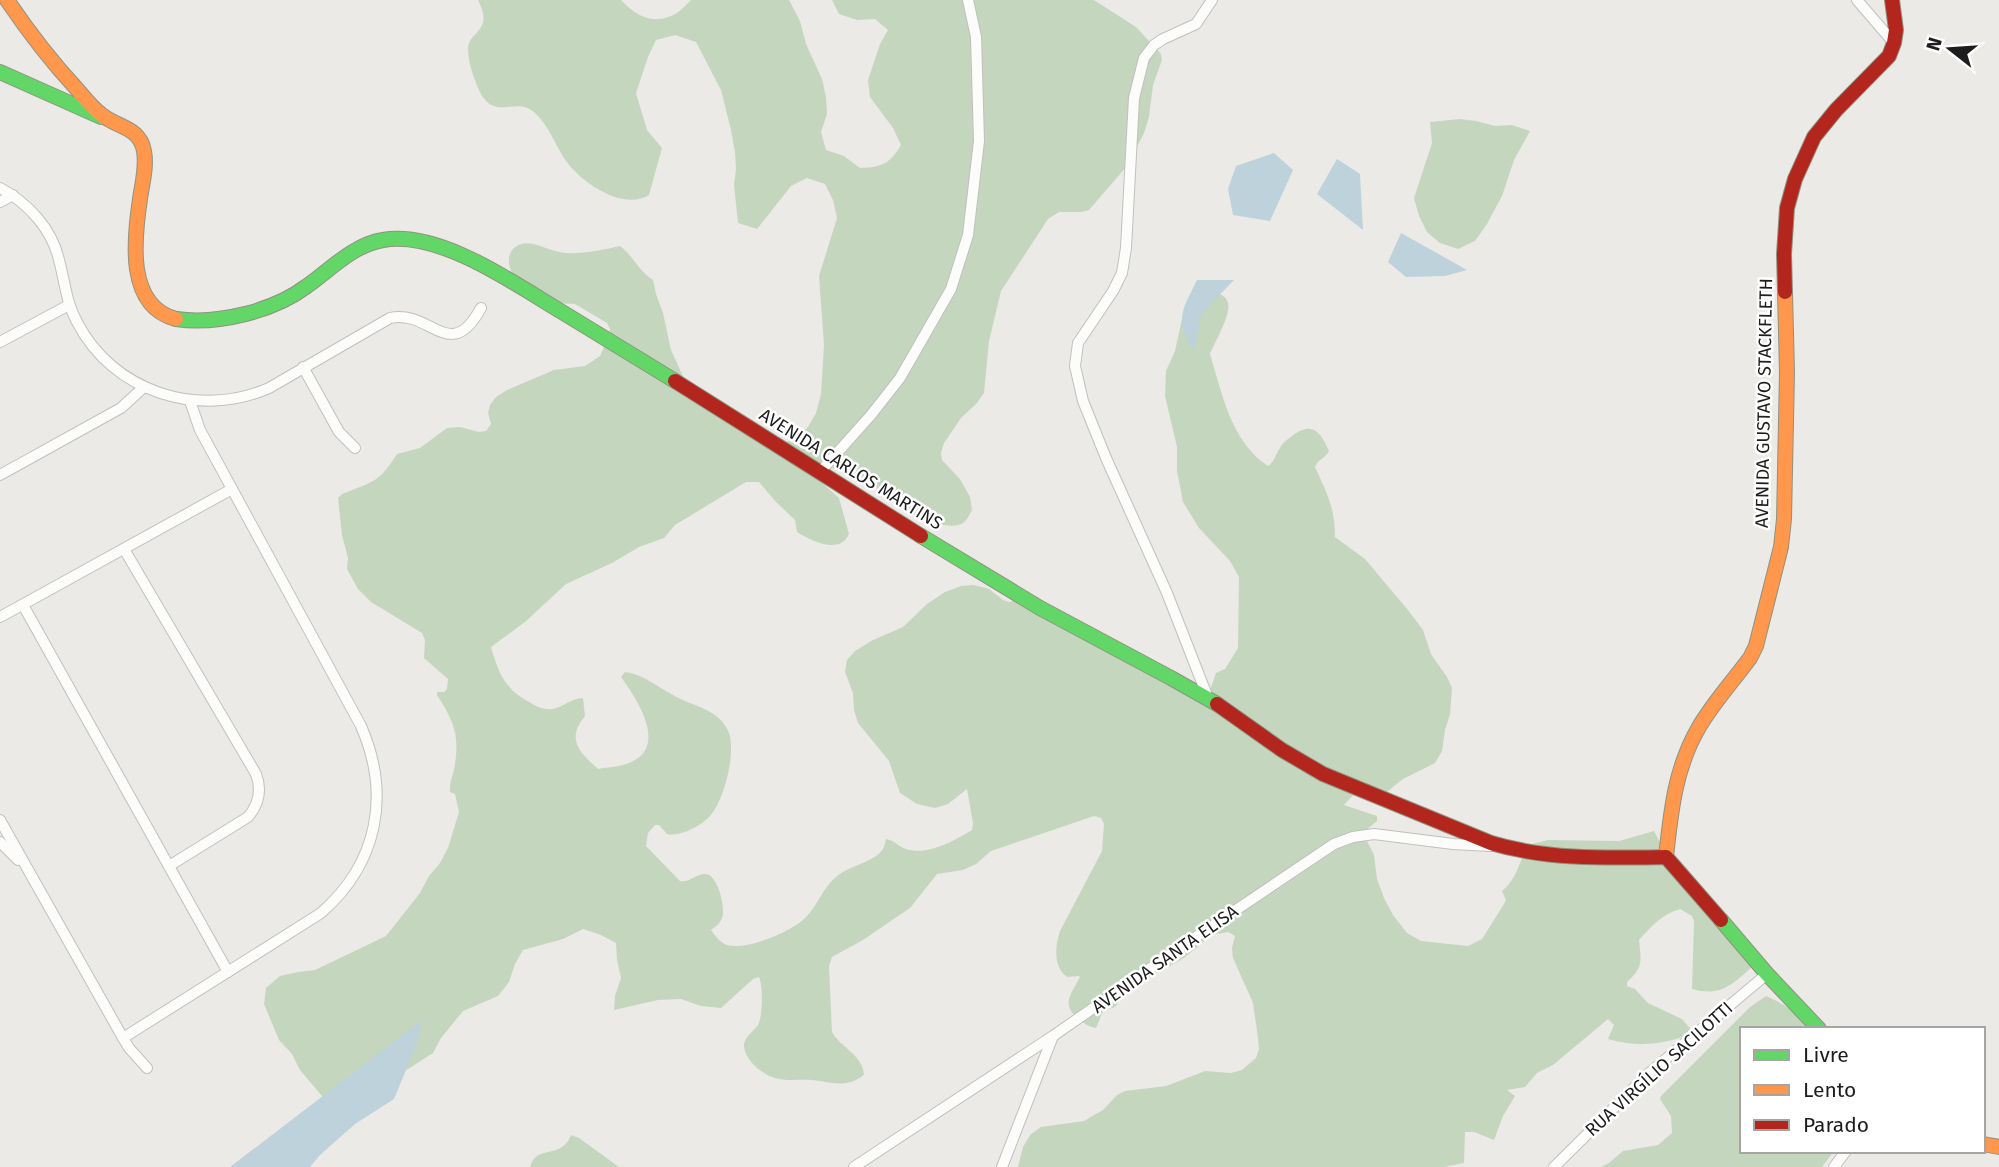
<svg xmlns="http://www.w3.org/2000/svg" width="1999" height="1167" viewBox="0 0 1999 1167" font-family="'Fira Sans',sans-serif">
<rect width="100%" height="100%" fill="#ebeae6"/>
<g fill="#c4d7be">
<path d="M478,0H621C636,16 652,25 673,15C680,12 686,5 691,0H789L800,21L806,44L822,79L826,97L827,114L821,132L826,150L844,156L860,168C882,167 890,164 901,145L893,128L870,97L868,80L880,44L888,30L875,19L857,20L839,14L832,0H1094L1136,27L1161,54L1162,60L1153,85L1149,117L1144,133L1127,166L1089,210L1081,212H1059L1048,219L1001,291L989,341L984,393L977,403L961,418L944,443L941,453L942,460L960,479L970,497L972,510C970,514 967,520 963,523C947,533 910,513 896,504C872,487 869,473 836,469C827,468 822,467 814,471V476L839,498L849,534C840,555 811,541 797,532L795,520L776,502L759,482H746L675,525L664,538L639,547L612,563L566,584L525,622L491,647C499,675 506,690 531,703C537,707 545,710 552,709C564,707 571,698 583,698L585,716C566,739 579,752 598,769C608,767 621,767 631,762C668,746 637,699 621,677L625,672C643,674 656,686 673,695C693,707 719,708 729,733C736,753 724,801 710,816C701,826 680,837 667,834L659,825H655L648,833L646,846L680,881C690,883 696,873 706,874C718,875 726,908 722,918C720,924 715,927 711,930C716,936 719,942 727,945C746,951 794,931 807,916C818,904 823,888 836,877C848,866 875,862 883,849C885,846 885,842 886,839C894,840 899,847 906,849C927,856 954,841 972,830L973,823L967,789L948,804L935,808L917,804L900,793L889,761L858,723L854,710L853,693L845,672L847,660L855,651L873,640L903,627L927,604L945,592L961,586L974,585L989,589L1003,600L1009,602L1017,600L1040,614L1053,624L1201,701L1210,690L1216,673L1225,669L1238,648L1239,577L1230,561L1199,528L1183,502L1177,471V447L1165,396L1166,371L1175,351L1185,305L1209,289C1216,292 1226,295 1228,303C1231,315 1215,342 1210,354C1222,393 1231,442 1268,466C1275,461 1275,455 1280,448C1282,443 1287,440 1292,436C1312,421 1320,431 1329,451C1326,458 1318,459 1315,467C1327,493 1335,508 1335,537L1365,559L1408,610L1423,630L1431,654L1447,677L1452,688L1450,714L1445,730L1442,751L1435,763L1403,779L1383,795L1356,792L1344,805L1377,816V821L1366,830L1365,837L1374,855L1377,879L1384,898L1393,915L1407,933L1421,941L1468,946L1482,939L1504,904L1506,900L1502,891C1517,879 1519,862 1528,845L1548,840L1619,841L1654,831L1661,844L1674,855L1684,875L1755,968L1752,967C1732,985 1720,997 1692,989L1694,921L1692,916L1680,909C1662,914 1652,926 1639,940C1641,960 1644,967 1627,982V986L1635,989L1648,1003L1682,1019L1694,1033C1666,1044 1638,1048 1608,1039L1614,1025L1608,1019L1553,1065L1537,1073L1525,1087L1507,1090L1515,1096L1503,1116L1494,1140L1474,1132H1465L1464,1163L1444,1167H1018L1023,1147L1031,1134L1041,1127L1084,1121L1103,1110L1117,1095L1125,1091L1166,1086L1205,1071L1231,1073L1242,1070L1256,1058L1259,1049L1258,1038L1253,1003L1233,958L1232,948L1235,936L1228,932L1212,935L1184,958L1129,989L1115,1007L1103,1011L1096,1028C1090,1027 1087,1025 1081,1021C1060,1005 1070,996 1080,977L1079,976L1067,977C1053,967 1055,946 1060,931L1102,851L1104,824L1101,818L1094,816L991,851L976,864L963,870L937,874L910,908L863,940L832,957L829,966L832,1032C841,1048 863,1055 864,1075C846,1089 832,1082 812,1080C801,1079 789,1081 779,1079C765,1077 746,1062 744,1047C743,1038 753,1032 758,1025C763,1016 763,985 759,977L753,979L721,1008L701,1006L681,999L658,1000L614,1010L615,996L621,978L617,960L616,943L601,935L583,929L563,939L523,950L515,964L509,982L498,996L463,1011L441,1038L433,1053L374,1091L327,1102L300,1070L292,1054L279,1040L264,1004L266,988L280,976L298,972L315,970L386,936L420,893L429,876L440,863L448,848L459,812L455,794L450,792C449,784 452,778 454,770C460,736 455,723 437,695V692H444L447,689L448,679L424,658L425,640L422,633L371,602L358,589L347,569L348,558L342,535L338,498L342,494C372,482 379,483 397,454L420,448L447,428L460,427L479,432L486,431L491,424L488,413L490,405L496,397L507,390L554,370L585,366L600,356L609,336L610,329L607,323L575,304L549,303L525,299C521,288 511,275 509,264C507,248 520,241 534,244C545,247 554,252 566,253C584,254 602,250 620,246C633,256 640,272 653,280L656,294L663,313L671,350L687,385L730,419L742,432L756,440L775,446L794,439L808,427L816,413L821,394L824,345L819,276L837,218L833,200L825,184L807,178L791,186L757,229L738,223L734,185L736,169L735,152L731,130L721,90L696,42L675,35L656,40L648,57L636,93L647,130L662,148L649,195C623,211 582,183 566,161C555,145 549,125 534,112C513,94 491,128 475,80C471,70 466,52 469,43C471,38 476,34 479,30C487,20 483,10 478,0Z"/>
<polygon points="1460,119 1476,121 1495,126 1512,125 1530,131 1514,160 1502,196 1487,224 1475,241 1458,249 1440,243 1427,232 1419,216 1414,198 1432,143 1430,122"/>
<path d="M1766,996C1785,1004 1799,1014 1813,1029H1742V1151H1834L1822,1167H1601L1609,1163L1623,1151L1658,1145L1672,1133L1671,1116L1660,1099L1661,1096L1750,1007Z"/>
<path d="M571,1135L579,1138L619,1167H530C537,1143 561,1161 571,1135Z"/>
</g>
<g fill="#bdd2db">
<polygon points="1274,153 1293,170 1270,221 1233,215 1228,189 1236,166"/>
<polygon points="1337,159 1360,174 1363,230 1317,194"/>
<polygon points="1401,233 1467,270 1445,276 1406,277 1388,262"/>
<path d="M1197,280H1234L1202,313L1194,351C1174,319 1182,311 1197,280Z"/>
<polygon points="422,1020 418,1041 394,1099 355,1124 320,1155 310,1167 230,1167"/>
</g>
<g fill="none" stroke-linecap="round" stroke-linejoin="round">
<g stroke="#c1c0be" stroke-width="12">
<g id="street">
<polyline points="1857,0 1894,43"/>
<path d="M0,188C28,203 52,229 59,260C65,282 66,302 77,322C113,392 198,419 269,388L390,318C431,309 450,365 481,308"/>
<polyline points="0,202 13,195"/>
<polyline points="0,342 69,305"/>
<polyline points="303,367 339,432 355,448"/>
<polyline points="820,472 871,415 900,378 951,289 968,235 979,141 976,37 968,0"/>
<polyline points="0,475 121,408 144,387"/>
<path d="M124,549L256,774C262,790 259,804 248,817L169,866"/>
<polyline points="23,605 228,972"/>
<polyline points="0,617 232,489"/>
<polyline points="1208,698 1167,593 1106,458 1083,401 1075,366 1078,343 1113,291 1122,273 1126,248 1134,98 1144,58 1154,45 1163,39 1196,24 1212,0"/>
<polyline points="0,820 123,1038 129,1048 147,1068"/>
<polyline points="0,842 18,860"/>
<path d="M123,1038L321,913C378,863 391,795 361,726L200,430L190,401"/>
<polyline points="854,1167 1053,1036 1178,949 1334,844 1353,837 1374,834 1453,844 1489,846"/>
<polyline points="1002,1167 1053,1036"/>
<polyline points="1554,1167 1648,1074 1767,974"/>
<polyline points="1834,1167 1846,1151"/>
</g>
</g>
<g stroke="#8f9380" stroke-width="16">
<g id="fast">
<polyline points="0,72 101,117"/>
<path d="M176,319C218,325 274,311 307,286C331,269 353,245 383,240C440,230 515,284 562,312C600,335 637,358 675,381"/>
<polyline points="921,536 1040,608 1171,678 1217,704"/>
<polyline points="1721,920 1767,974 1819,1029"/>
</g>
</g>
<g stroke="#8f9380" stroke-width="16">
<g id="slow">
<path d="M7,0C28,31 51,61 76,88C84,97 92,108 102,115C118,128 140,127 144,151C147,167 142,184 140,199C134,239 126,306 176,319"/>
<path d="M1666,857C1671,811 1675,768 1699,727C1713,703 1733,681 1750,658L1756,646L1781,547L1784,519L1787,373L1785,292"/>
<polyline points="1983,1144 1999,1147"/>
</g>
</g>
<g stroke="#8f9380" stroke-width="16">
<g id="jam">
<polyline points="1785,292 1784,254 1787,208 1795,179 1814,137 1836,110 1889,56 1894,43 1896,30 1892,0"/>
<polyline points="675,381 921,536"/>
<path d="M1217,704L1282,750L1323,774L1491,843C1548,860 1608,858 1666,857L1721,920"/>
</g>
</g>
<use href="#street" stroke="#fcfcfb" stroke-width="10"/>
<use href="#fast" stroke="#63d668" stroke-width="14"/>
<use href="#slow" stroke="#ff974d" stroke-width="14"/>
<use href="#jam" stroke="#b3261e" stroke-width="14"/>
</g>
<g text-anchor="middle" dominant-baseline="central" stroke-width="5" stroke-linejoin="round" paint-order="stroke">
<g font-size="18" fill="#1d1d1d" stroke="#fff">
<text transform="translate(1764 403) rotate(-89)">AVENIDA GUSTAVO STACKFLETH</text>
<text transform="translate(851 469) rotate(32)">AVENIDA CARLOS MARTINS</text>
<text transform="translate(1165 959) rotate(-35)">AVENIDA SANTA ELISA</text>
<text transform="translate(1659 1069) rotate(-42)">RUA VIRGÍLIO SACILOTTI</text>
</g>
</g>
<rect x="1740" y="1027" width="245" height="126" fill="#ffffff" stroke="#a5a5a5" stroke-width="2"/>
<rect x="1754" y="1050" width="35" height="10" fill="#63d668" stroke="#a5a5a5" stroke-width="2"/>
<text x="1803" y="1062" font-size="21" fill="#1d1d1d">Livre</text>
<rect x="1754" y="1085" width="35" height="10" fill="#ff974d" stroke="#a5a5a5" stroke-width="2"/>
<text x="1803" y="1097" font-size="21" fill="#1d1d1d">Lento</text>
<rect x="1754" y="1120" width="35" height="10" fill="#b3261e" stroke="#a5a5a5" stroke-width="2"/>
<text x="1803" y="1132" font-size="21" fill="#1d1d1d">Parado</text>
<g transform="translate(1950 49) rotate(287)" stroke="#ffffff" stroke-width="5" paint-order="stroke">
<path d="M0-5L12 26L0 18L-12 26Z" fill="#1d1d1d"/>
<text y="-10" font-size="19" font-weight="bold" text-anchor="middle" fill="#1d1d1d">N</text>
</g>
</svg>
